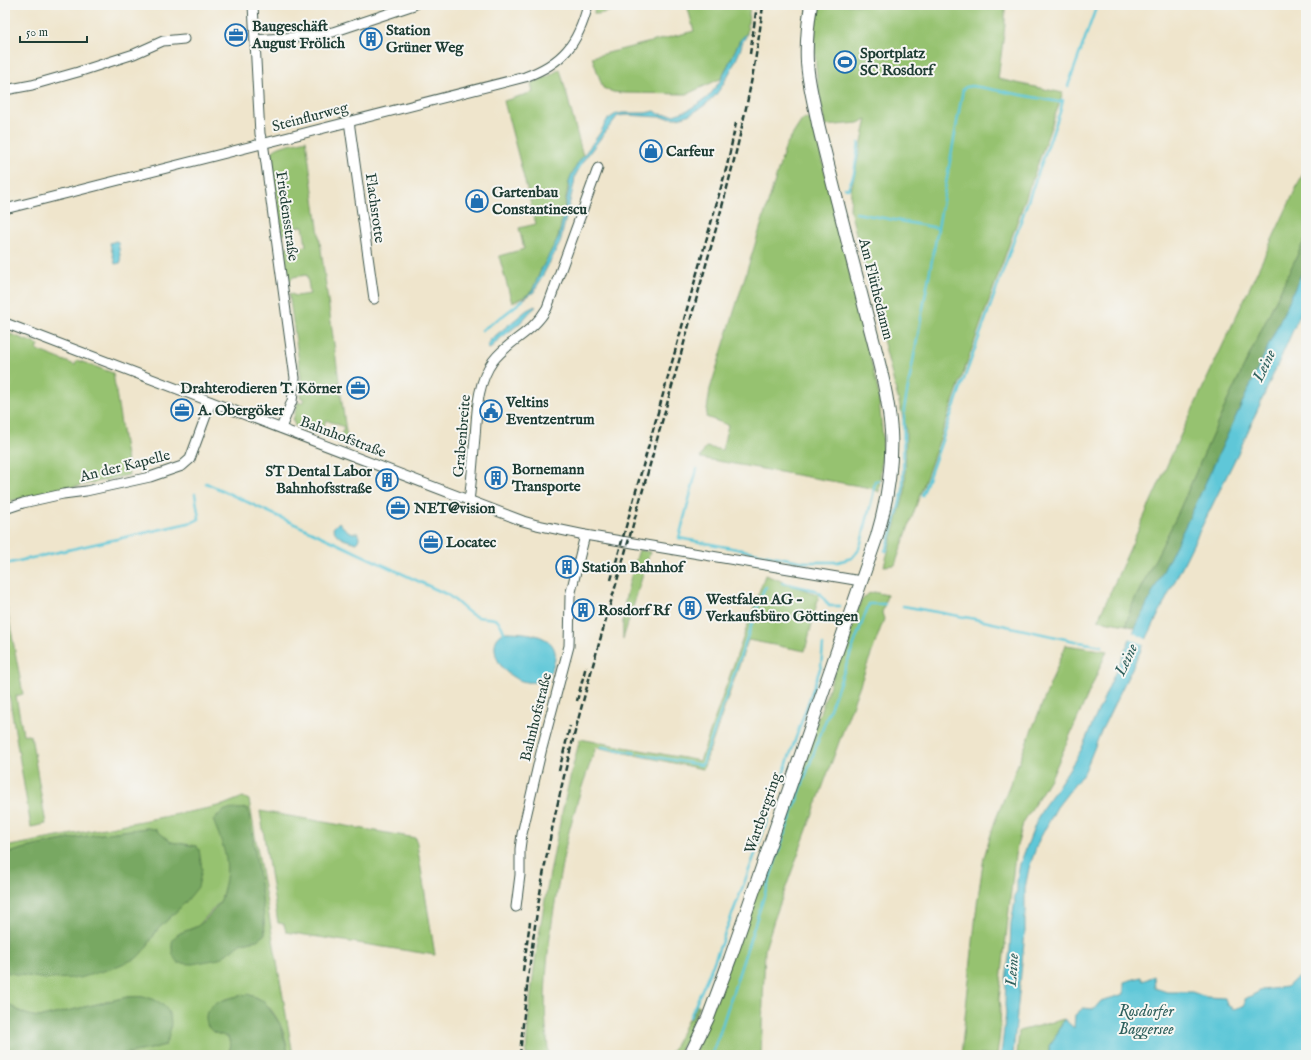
<svg xmlns="http://www.w3.org/2000/svg" width="1311" height="1060" viewBox="0 0 1311 1060" font-family="'IM FELL English',serif">
<rect width="100%" height="100%" fill="#f6f6f2"/>
<filter id="ink" filterUnits="userSpaceOnUse"><feTurbulence type="fractalNoise" baseFrequency=".025" numOctaves="2"/><feDisplacementMap in="SourceGraphic" scale="8" xChannelSelector="R" yChannelSelector="G"/><feConvolveMatrix kernelMatrix="1 2 1 2 8 2 1 2 1" color-interpolation-filters="sRGB"/></filter>
<filter id="wash" filterUnits="userSpaceOnUse"><feTurbulence type="fractalNoise" baseFrequency=".012" numOctaves="4" result="noise"/><feDisplacementMap in="SourceGraphic" scale="16" xChannelSelector="R" yChannelSelector="G"/><feGaussianBlur stdDeviation="0.9" result="paint"/><feColorMatrix in="noise" values="0 0 0 0 0 0 0 0 0 0 0 0 0 0 0 0 0 1.4 0 .05"/><feComposite in="paint" operator="in"/></filter>
<g filter="url(#wash)">
<rect width="100%" height="100%" fill="#efe5cc"/>
<g fill="#96c270" stroke="#5a8052" fill-rule="evenodd">
<polygon points="595,5 637,5 598,14 594,13"/>
<polygon points="687,5 750,5 747,33 740,40 722,78 687,94 623,93 613,92 603,88 592,57 694,31"/>
<path d="M818,5H1005V25L998,79L1063,93L895,565L884,566L905,491L906,430L850,210L851,190L867,119L858,123L825,126C817,84 811,48 818,5Z"/>
<polygon points="560,69 583,156 569,182 560,230 556,243 542,268 532,291 527,295 512,303 499,256 524,249 519,228 536,224 504,101 533,92 531,83 549,76"/>
<polygon points="806,118 810,120 814,126 878,390 883,440 879,492 871,488 700,458 706,447 722,450 728,425 706,417 710,389 786,145 802,120"/>
<path d="M306,140L348,446L338,443L344,427L326,420L320,436L295,426L293,420L298,402L302,403L304,399L300,397L301,377L289,293L296,296L310,294L307,275L293,277L288,284L283,246L292,248L306,246L303,226L289,228L282,237L271,154C274,145 297,143 306,140Z"/>
<polygon points="1306,167 1306,237 1226,404 1175,520 1131,607 1126,625 1098,620 1177,443"/>
<polygon points="5,332 39,345 37,350 75,365 77,360 113,373 129,475 5,502"/>
<path d="M639,550L650,552L623,639C621,606 629,582 639,550Z"/>
<path d="M765,575L819,595L805,651L748,640L703,769L596,747C588,770 579,793 573,817C565,843 561,871 556,897C547,951 541,1001 549,1055H526C529,998 537,940 548,884C557,835 567,786 580,739L700,761Z"/>
<polygon points="874,592 887,595 882,613 884,619 774,920 765,949 761,1055 694,1055 861,601 868,594"/>
<polygon points="5,598 23,694 16,696 23,734 31,736 46,824 31,827 5,671"/>
<path d="M1066,645L1107,651L1054,772L1023,823L1015,855L999,1000C1002,1019 1000,1036 997,1055H961L977,904L984,857L995,821Z"/>
<path d="M243,797L249,800L293,1055H287C289,1035 270,995 247,995C238,995 228,999 219,1002L207,1026L213,1032L228,1037L231,1045L228,1055H118L150,1049L165,1045L155,1000L142,997H127L42,1017C27,1017 16,1010 5,1001V971L9,973L146,948L157,930L185,903L196,846L171,842L155,830L147,828C99,834 51,840 5,854V847L199,810L223,805ZM248,808L262,897L265,934L257,940L242,943L219,959L180,933L198,926L221,900L227,877V859L223,846Z"/>
<polygon points="260,811 416,838 435,955 286,932 284,924 278,923"/>
<polygon points="697,1005 699,1006 687,1038 677,1055 669,1055 676,1044 688,1019 691,1019"/>
<polygon points="1064,1019 1058,1033 1049,1046 1050,1055 1017,1055 1019,1031"/>
</g>
<g fill="#78a862" stroke="#4c724b">
<polygon points="1306,237 1306,264 1193,510 1136,628 1126,625 1131,607 1175,520 1226,404"/>
<path d="M248,808L262,897L265,934L257,940L242,943L219,959L192,964L178,963C174,958 173,956 172,949C170,930 188,933 199,925C205,921 217,907 221,900C222,896 223,892 224,888C231,862 223,845 213,820L225,810Z"/>
<path d="M147,828L155,829L171,842L196,846L199,849L202,869L198,887L185,903L157,930L146,948L137,958L110,969L80,978L45,979L9,973L5,971V854C51,840 99,834 147,828Z"/>
<path d="M248,994L264,1001L280,1024L287,1048V1055H228L231,1045L228,1037C216,1033 208,1033 206,1019C204,1001 235,997 248,994Z"/>
<path d="M127,997C132,997 138,996 143,997C171,1001 177,1021 165,1045L150,1049L118,1055H5V1001C16,1010 27,1017 42,1017Z"/>
</g>
<g fill="#5ec7d8" stroke="#3e8286">
<path d="M747,33C746,37 745,38 743,41C741,45 741,50 739,53C735,63 720,92 712,99C702,108 690,116 677,118L626,115L618,116L616,118L584,160L575,176L574,184L560,243L534,292L521,301L532,291L542,268L559,236L569,189V182L572,174L578,163L600,133L607,120L616,114L623,113H645L655,111L659,114L673,115L686,111L693,107L707,98L713,91L722,78L740,40Z"/>
<polygon points="116,241 118,242 121,262 120,263 115,264 110,243"/>
<polygon points="1306,264 1306,301 1240,449 1102,729 1085,771 1057,807 1038,842 1029,868 1025,888 1025,932 1013,1055 1001,1055 1006,1013 1005,1005 1006,980 1010,950 1011,923 1015,902 1014,896 1017,891 1017,880 1020,864 1037,820 1044,806 1055,791 1080,752 1130,639 1193,510"/>
<path d="M535,306L536,307C530,311 527,316 522,321C512,331 499,337 490,349L487,348L490,340L527,310Z"/>
<path d="M339,522C344,529 350,534 358,533L359,538L357,543C346,540 337,539 333,528Z"/>
<path d="M506,632C527,632 565,635 553,666C541,699 493,677 495,645C496,638 500,634 506,632Z"/>
<polygon points="1300,975 1301,983 1306,984 1306,1055 1050,1055 1049,1046 1058,1033 1064,1019 1074,1028 1075,1015 1083,1008 1094,1009 1101,1001 1124,994 1124,982 1141,977 1143,981 1154,976 1155,988 1167,992 1192,992 1206,997 1225,998 1227,1005 1234,1009 1245,1005 1245,999 1262,990 1287,987"/>
</g>
<polygon fill="#efe5cc" points="1132,632 1148,640 1145,645 1129,638"/>
<g fill="none" stroke-linecap="round" stroke-linejoin="round">
<g stroke="#5ec7d8" stroke-width="2.5">
<polyline points="1068,86 1097,5"/>
<polyline points="844,188 848,189 854,174 859,143"/>
<polyline points="856,213 938,228 963,89 966,87 971,86 979,87 1059,102 1063,100 1060,112 922,496"/>
<polyline points="482,330 504,315 523,300"/>
<polyline points="697,469 679,538 805,562 838,562 848,559 852,558 858,551 861,543 873,495 875,481 879,481"/>
<path d="M206,483L446,594C456,600 462,608 471,614C486,624 498,608 505,636"/>
<polyline points="885,550 886,551 895,521 903,490 904,409 938,228"/>
<polyline points="5,564 193,522 199,519 199,518 195,494"/>
<polyline points="783,583 814,590 820,593 829,606 840,606"/>
<polyline points="903,606 970,618 1079,642 1102,646"/>
<polyline points="602,747 635,753"/>
<polyline points="639,754 701,765 703,763 764,589 766,587"/>
<polyline points="690,1017 714,962 757,849 821,666 823,645"/>
<polyline points="711,1055 718,1038 778,853 818,741 869,604 885,604"/>
</g>
</g>
</g>
<g filter="url(#ink)">
<g fill="none" stroke-linecap="round" stroke-linejoin="round">
<g stroke="#3e564b" stroke-width="11">
<g id="minor">
<polyline points="253,5 260,134 264,149 295,378 292,401 281,428"/>
<polyline points="255,40 310,36 333,32 414,5"/>
<polyline points="5,90 32,85 78,72 134,54 163,41 184,39"/>
<polyline points="349,121 374,299"/>
<path d="M5,209L525,77C563,63 578,44 588,5"/>
<polyline points="5,323 523,521 537,525 585,535 861,581"/>
<path d="M469,501C472,479 473,458 475,437C477,411 477,383 493,361C509,340 533,333 547,308L598,168"/>
<polyline points="5,509 23,503 63,494 86,491 150,477 182,466 190,459 211,402"/>
<polyline points="516,907 520,875 520,849 522,834 542,748 569,646 570,596 585,535"/>
</g>
</g>
<g stroke="#3e564b" stroke-width="14">
<path id="secondary" d="M690,1055L708,1018L730,959L877,536C887,502 893,467 891,431C888,390 875,349 865,309C849,247 833,186 818,124C814,103 808,82 807,62C806,43 808,23 811,5"/>
</g>
<use href="#minor" stroke="#fff" stroke-width="9"/>
<use href="#secondary" stroke="#fff" stroke-width="12"/>
<g stroke="#1f3d34" stroke-width="2.5" stroke-dasharray="6 3" stroke-linecap="butt">
<polyline points="750,54 757,5"/>
<polyline points="611,580 727,166 736,123"/>
<polyline points="577,701 586,666"/>
<polyline points="559,771 570,726"/>
<polyline points="523,971 530,922"/>
<path d="M520,1055C528,969 539,882 559,798C578,713 603,630 627,546C646,479 665,411 684,343C715,231 750,120 763,5"/>
</g>
</g>
</g>
<defs>
<g id="office-ring" transform="scale(1.15)"><circle r="9.5" fill="#f6f6f2" stroke="#1f6fb2" stroke-width="1.5"/><path d="M-6-3h4V-5.5h4V-3h4V5H-6ZM-1-4.5V-3h2v-1.5ZM-6 0V1H6V0Z" fill="#1f6fb2"/></g>
<g id="building-ring" transform="scale(1.15)"><circle r="9.5" fill="#f6f6f2" stroke="#1f6fb2" stroke-width="1.5"/><path d="M-4-6H4V6H1V3H-1V6H-4ZM-2.5-4.3h1.7v1.8h-1.7ZM.8-4.3h1.7v1.8H.8ZM-2.5-1h1.7V.8h-1.7ZM.8-1h1.7V.8H.8Z" fill="#1f6fb2"/></g>
<g id="stadium-ring" transform="scale(1.15)"><circle r="9.5" fill="#f6f6f2" stroke="#1f6fb2" stroke-width="1.5"/><path d="M0-5a6.5 5 0 1 0 0 10a6.5 5 0 1 0 0-10ZM-3.5-1.8h7v3.6h-7Z" fill="#1f6fb2"/></g>
<g id="shop-ring" transform="scale(1.15)"><circle r="9.5" fill="#f6f6f2" stroke="#1f6fb2" stroke-width="1.5"/><path d="M-5-2.5h2.3a2.7 3.5 0 0 1 5.4 0H5L5.5 6h-11ZM-1.5-2.5h3a1.5 2.3 0 0 0-3 0Z" fill="#1f6fb2"/></g>
<g id="civic-ring" transform="scale(1.15)"><circle r="9.5" fill="#f6f6f2" stroke="#1f6fb2" stroke-width="1.5"/><path d="M-.6-6.5H3V-4.5H.6V-3L4-1V1h2V6H-6V1h2V-1L-.6-3ZM-1.2 2.5V6h2.4V2.5Z" fill="#1f6fb2"/></g>
</defs>
<g fill-rule="evenodd">
<use href="#office-ring" x="236" y="35"/>
<use href="#building-ring" x="371" y="39"/>
<use href="#stadium-ring" x="845" y="62"/>
<use href="#shop-ring" x="651" y="151"/>
<use href="#shop-ring" x="477" y="201"/>
<use href="#office-ring" x="358" y="388"/>
<use href="#office-ring" x="182" y="410"/>
<use href="#civic-ring" x="491" y="411"/>
<use href="#building-ring" x="496" y="478"/>
<use href="#building-ring" x="387" y="480"/>
<use href="#office-ring" x="398" y="508"/>
<use href="#office-ring" x="431" y="542"/>
<use href="#building-ring" x="567" y="567"/>
<use href="#building-ring" x="690" y="608"/>
<use href="#building-ring" x="583" y="610"/>
</g>
<g text-anchor="middle" dominant-baseline="central" stroke-width="4" stroke-linejoin="round" paint-order="stroke">
<g font-size="15" font-weight="bold" fill="#1f3d34" stroke="#f6f6f2" text-anchor="start">
<text x="252" y="26">Baugeschäft<tspan x="252" dy="17">August Frölich</tspan></text>
<text x="386" y="30">Station<tspan x="386" dy="17">Grüner Weg</tspan></text>
<text x="860" y="53">Sportplatz<tspan x="860" dy="17">SC Rosdorf</tspan></text>
<text x="666" y="151">Carfeur</text>
<text x="492" y="192">Gartenbau<tspan x="492" dy="17">Constantinescu</tspan></text>
<text x="342" y="388" text-anchor="end">Drahterodieren T. Körner</text>
<text x="506" y="402">Veltins<tspan x="506" dy="17">Eventzentrum</tspan></text>
<text x="198" y="410">A. Obergöker</text>
<text x="512" y="469">Bornemann<tspan x="512" dy="17">Transporte</tspan></text>
<text x="372" y="471" text-anchor="end">ST Dental Labor<tspan x="372" dy="17">Bahnhofsstraße</tspan></text>
<text x="414" y="508">NET@vision</text>
<text x="446" y="542">Locatec</text>
<text x="582" y="567">Station Bahnhof</text>
<text x="706" y="599">Westfalen AG -<tspan x="706" dy="17">Verkaufsbüro Göttingen</tspan></text>
<text x="598" y="610">Rosdorf Rf</text>
</g>
<g font-size="15" fill="#1f3d34" stroke="#f6f6f2">
<text transform="translate(310 117) rotate(-15)">Steinflurweg</text>
<text transform="translate(375 208) rotate(82)">Flachsrotte</text>
<text transform="translate(287 216) rotate(82)">Friedensstraße</text>
<text transform="translate(876 289) rotate(76)">Am Flüthedamm</text>
<text transform="translate(462 436) rotate(-85)">Grabenbreite</text>
<text transform="translate(343 437) rotate(21)">Bahnhofstraße</text>
<text transform="translate(125 466) rotate(-14)">An der Kapelle</text>
<text transform="translate(536 717) rotate(-76)">Bahnhofstraße</text>
<text transform="translate(763 813) rotate(-71)">Wartbergring</text>
</g>
<g font-size="16" font-style="italic" fill="#2f605d" stroke="#f6f6f2">
<text transform="translate(1265 366) rotate(-65)">Leine</text>
<text transform="translate(1127 660) rotate(-65)">Leine</text>
<text transform="translate(1013 970) rotate(-86)">Leine</text>
<text x="1146" y="1012">Rosdorfer<tspan x="1146" dy="18">Baggersee</tspan></text>
</g>
</g>
<rect width="1311" height="1060" fill="none" stroke="#f6f6f2" stroke-width="20"/>
<path d="M20 36v6h67v-6" fill="none" stroke="#1f3d34" stroke-width="2"/>
<text x="26" y="36" font-size="12" fill="#1f3d34" stroke="#f6f6f2" stroke-width="3" paint-order="stroke">50 m</text>
</svg>
